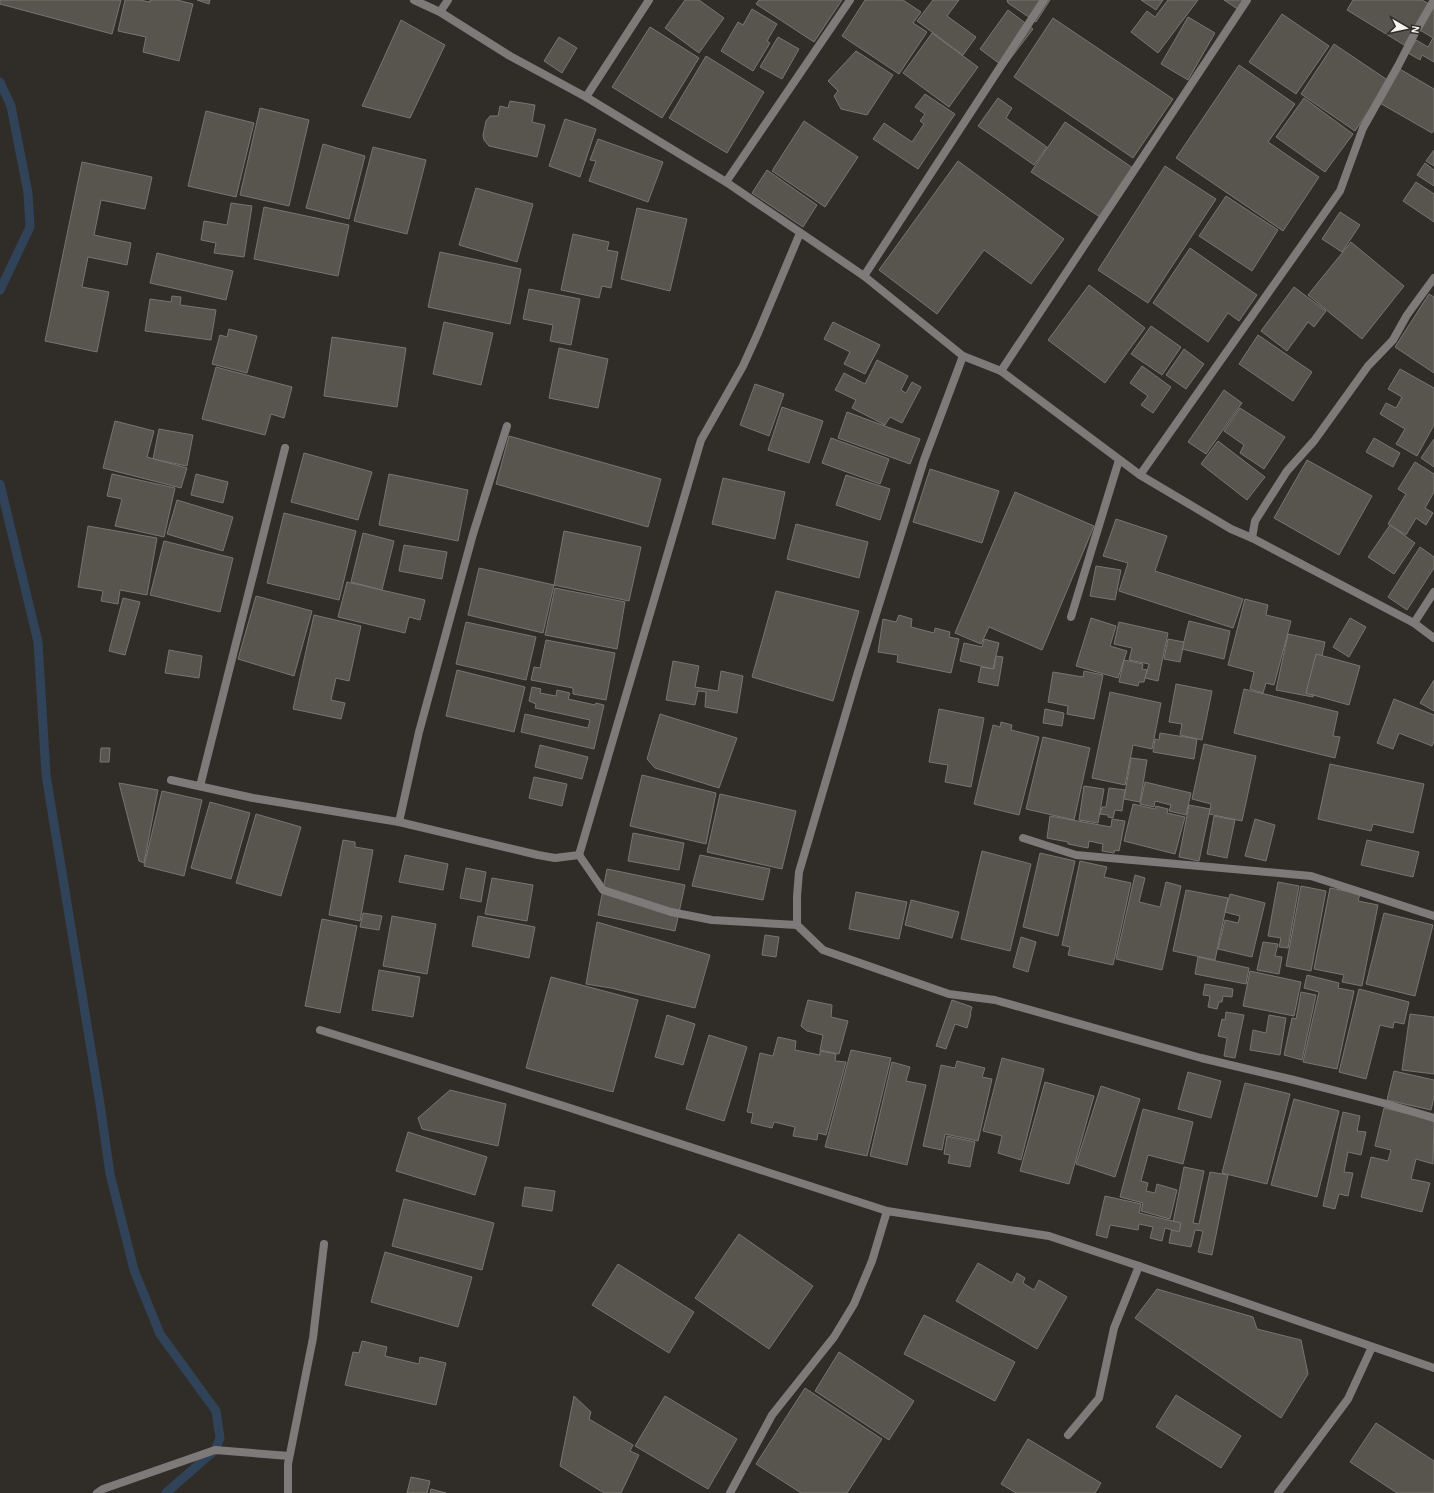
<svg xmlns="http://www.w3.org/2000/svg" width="1434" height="1493" viewBox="0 0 1434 1493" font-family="'Alegreya Sans',sans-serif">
<rect width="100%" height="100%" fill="#302d28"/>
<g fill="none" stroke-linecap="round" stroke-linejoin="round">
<g stroke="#304359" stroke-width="9">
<polyline points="0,82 11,106 28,193 30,227 0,290"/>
<polyline points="0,484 38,642 46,775 100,1104 110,1174 134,1270 160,1334 216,1411 220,1438 215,1450 166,1493"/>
</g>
</g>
<g fill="#58554f" stroke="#78746f">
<polygon points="0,0 121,0 112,34 0,4"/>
<polygon points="125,0 139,0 150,2 150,0 177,0 193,4 179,61 143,52 146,37 118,31"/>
<polygon points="197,0 210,0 209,4"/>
<polygon points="685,0 699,0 724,18 699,53 665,28"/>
<polygon points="759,0 842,0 814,42 756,4"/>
<polygon points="865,0 903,0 921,12 913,23 927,32 899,74 842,36"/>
<polygon points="933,0 959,0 947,16 976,37 963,55 917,21"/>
<polygon points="1007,0 1050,0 1036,22 1008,3"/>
<polygon points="1141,0 1163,0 1156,10"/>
<polygon points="1168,0 1198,0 1158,53 1131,32 1147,11 1155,17"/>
<polygon points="1224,0 1246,0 1239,10"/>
<polygon points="1353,0 1422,0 1429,4 1404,45 1347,10"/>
<polygon points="1434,5 1434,62 1422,55 1420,60 1408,53 1416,40 1428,47 1433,38 1420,30"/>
<polygon points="752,9 777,24 767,41 770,43 753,71 721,51 738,22 743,25"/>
<polygon points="1008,10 1033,29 1004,67 980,49"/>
<polygon points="1282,14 1329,46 1296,94 1249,62"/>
<polygon points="1188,17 1215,33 1188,80 1161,64"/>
<polygon points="1053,18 1173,99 1133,158 1014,77"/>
<polygon points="401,20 445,45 410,118 362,106"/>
<polygon points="650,27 699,58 662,118 612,87"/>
<polygon points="932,33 978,67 949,107 903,73"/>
<polygon points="559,37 577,48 562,73 544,61"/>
<polygon points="778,37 799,49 782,79 760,67"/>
<polygon points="1334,44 1389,81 1355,131 1301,94"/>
<polygon points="856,51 893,75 867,115 841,109 834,96 838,91 828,81"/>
<polygon points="706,56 764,92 727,153 669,118"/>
<polygon points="1239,65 1295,104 1268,142 1319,177 1283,231 1176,158"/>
<polygon points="1398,68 1434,89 1434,130 1432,133 1378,102"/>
<polygon points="925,94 955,114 918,169 873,139 884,123 912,142 924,124 920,121 925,114 915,107"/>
<polygon points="998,98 1012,108 1006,118 1047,147 1034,165 978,126"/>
<polygon points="1304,98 1353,134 1325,172 1276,137"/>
<polygon points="510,101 535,105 532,122 545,125 537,157 489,146 484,140 483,135 486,121 490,116 498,116 500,106 508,108"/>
<polygon points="260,108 309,120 289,206 240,195"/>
<polygon points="206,111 254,123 236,197 188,186"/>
<polygon points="565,119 596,129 580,177 549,166"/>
<polygon points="804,121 858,157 825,207 772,171"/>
<polygon points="1065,122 1133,168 1100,217 1031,172"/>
<polygon points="598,139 663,162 648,202 589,181 596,161 590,160"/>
<polygon points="323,144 365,156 349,219 306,208"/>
<polygon points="373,147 426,160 407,234 354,221"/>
<polygon points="1434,150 1434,166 1426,161"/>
<polygon points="958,161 1064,239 1031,284 984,250 937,314 879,270"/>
<polygon points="82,162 152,177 145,209 101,200 94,235 131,243 127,265 88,257 82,287 109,292 97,352 45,341"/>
<polygon points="1425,163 1434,170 1434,186 1417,175"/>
<polygon points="1165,166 1216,199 1148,303 1098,270"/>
<polygon points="767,170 817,205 803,227 752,193"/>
<polygon points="1416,182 1434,194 1434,222 1403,201"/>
<polygon points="476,188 533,204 517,262 459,245"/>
<polygon points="1226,196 1278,230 1252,271 1199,236"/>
<polygon points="231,203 252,206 244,257 214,253 216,243 201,240 204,221 227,225"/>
<polygon points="264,207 349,225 338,276 254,259"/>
<polygon points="637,208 687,219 670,291 621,279"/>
<polygon points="1340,212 1360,225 1342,252 1322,239"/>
<polygon points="573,234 609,242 607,250 618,252 611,288 602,286 599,298 561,290"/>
<polygon points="1351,242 1404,286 1362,339 1308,295"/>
<polygon points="1190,248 1257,295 1239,321 1228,313 1208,342 1153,303"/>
<polygon points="440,252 521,269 510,324 428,307"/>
<polygon points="157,253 233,271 226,300 150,283"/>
<polygon points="1089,285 1145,328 1105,383 1048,340"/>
<polygon points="1294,287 1326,311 1314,327 1308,322 1287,351 1261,331"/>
<polygon points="529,289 580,299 571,345 550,341 553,325 523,319"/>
<polygon points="1429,294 1434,297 1434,373 1395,347"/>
<polygon points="172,296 181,297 180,305 216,310 211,340 145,331 150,299 171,302"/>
<polygon points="444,322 493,333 481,385 433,374"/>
<polygon points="833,322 880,345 865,374 844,364 850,352 824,339"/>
<polygon points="1151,326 1181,347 1162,375 1131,354"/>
<polygon points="229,329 257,336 247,373 212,364 220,335 227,337"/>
<polygon points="1258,335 1312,372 1293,401 1239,364"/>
<polygon points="332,337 406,348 397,407 324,396"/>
<polygon points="559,348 608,359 598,408 549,398"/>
<polygon points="1184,349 1204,364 1186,389 1166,375"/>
<polygon points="877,360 908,376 901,390 906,393 912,382 921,387 902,423 890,417 885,425 852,408 856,400 835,390 844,373 865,384"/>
<polygon points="1142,366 1171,387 1153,413 1141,405 1148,396 1130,383"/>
<polygon points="216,367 292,387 284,418 271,414 265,435 202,419"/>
<polygon points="1400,369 1434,388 1434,425 1417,456 1396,444 1405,429 1380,414 1386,403 1396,408 1402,397 1388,389"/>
<polygon points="755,384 784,394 769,436 740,425"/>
<polygon points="1224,390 1242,403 1206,454 1188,442"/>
<polygon points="782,407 823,421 809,463 768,450"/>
<polygon points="1240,408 1285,437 1264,469 1240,453 1244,445 1224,431"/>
<polygon points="847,412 920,439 910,464 838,438"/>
<polygon points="115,421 154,431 147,457 187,468 181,488 103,468"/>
<polygon points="159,429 193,435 187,466 153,459"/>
<polygon points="509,436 661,479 648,527 496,484"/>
<polygon points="831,438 889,459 880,484 822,463"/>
<polygon points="1374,438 1400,453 1393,467 1366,452"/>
<polygon points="1434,439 1434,467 1421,458"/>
<polygon points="1218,441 1265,477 1247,500 1201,464"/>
<polygon points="304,453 372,472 358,520 291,502"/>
<polygon points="1307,460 1372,496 1339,555 1274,518"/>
<polygon points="1415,462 1434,474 1434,492 1425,508 1433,513 1426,525 1416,518 1406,535 1388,524 1406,494 1398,489"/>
<polygon points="930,469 999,491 982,543 913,522"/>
<polygon points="112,474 175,488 164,537 115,526 122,499 107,496"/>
<polygon points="196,474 228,482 223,503 191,495"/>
<polygon points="389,474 468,490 458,541 379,525"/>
<polygon points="846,475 890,489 880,520 836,505"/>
<polygon points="723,478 785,492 775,539 712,524"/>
<polygon points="1015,492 1094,526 1042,650 989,627 981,644 955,633"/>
<polygon points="177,500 233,517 223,551 167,534"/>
<polygon points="284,513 356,531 339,600 267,583"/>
<polygon points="1116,519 1167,536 1155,571 1243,599 1233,628 1119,591 1128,563 1103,556"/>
<polygon points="796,524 868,542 859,578 787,559"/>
<polygon points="1390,525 1415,543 1394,574 1368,557"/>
<polygon points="88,526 157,538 147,595 120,590 118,604 101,601 103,591 78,587"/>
<polygon points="564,531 641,547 629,601 554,585"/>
<polygon points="363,533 394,541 382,590 351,582"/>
<polygon points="164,541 233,558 220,612 150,595"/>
<polygon points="404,545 447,552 442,579 399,571"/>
<polygon points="1420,547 1434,557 1434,568 1407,610 1388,597"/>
<polygon points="1096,566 1121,570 1115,600 1090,596"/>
<polygon points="479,568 554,585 543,633 468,615"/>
<polygon points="347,582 425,600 420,620 409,617 405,633 338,617"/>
<polygon points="555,588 625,602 617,649 545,635"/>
<polygon points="776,591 859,611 833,701 752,677"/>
<polygon points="256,596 312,611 294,676 238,659"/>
<polygon points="123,598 140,602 125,655 109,651"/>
<polygon points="1245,599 1268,605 1266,615 1291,621 1274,685 1266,683 1263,693 1250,689 1254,672 1228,665"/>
<polygon points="314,615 361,626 349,681 336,678 331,700 345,703 341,719 293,709"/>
<polygon points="899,615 912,619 911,627 934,633 935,628 950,632 949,637 959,639 951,673 897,662 898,655 878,652 883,619 896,622"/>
<polygon points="1091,618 1116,626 1110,646 1127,651 1118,678 1076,666"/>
<polygon points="1350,618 1366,627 1349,657 1333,647"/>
<polygon points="1189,621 1230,631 1224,659 1182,649"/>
<polygon points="466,622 536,637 526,680 456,664"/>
<polygon points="1119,622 1168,633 1158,681 1145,678 1149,664 1129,660 1132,648 1114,644"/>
<polygon points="1288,634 1325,642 1313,697 1276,690"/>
<polygon points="984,639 999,643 993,669 960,661 964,643 982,647"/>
<polygon points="1168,639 1184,642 1180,662 1164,659"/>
<polygon points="546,640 615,653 606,700 573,694 573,688 531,680 534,667 540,668"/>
<polygon points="169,650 202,656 199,678 165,673"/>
<polygon points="1316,654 1360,666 1349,705 1306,693"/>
<polygon points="996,656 1003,657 998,686 978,682 981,667 994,669"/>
<polygon points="1124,660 1143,664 1142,669 1147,670 1144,682 1139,682 1138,686 1119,682"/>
<polygon points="673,661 699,666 695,687 718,691 721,671 743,676 737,713 705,707 706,692 698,691 695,705 666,700"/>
<polygon points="457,670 525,687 514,732 446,716"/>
<polygon points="1084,671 1103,675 1094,719 1067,714 1068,706 1048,702 1053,672 1083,677"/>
<polygon points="1434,680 1434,711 1420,703"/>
<polygon points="1176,684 1212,691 1202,740 1180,735 1182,724 1169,722"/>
<polygon points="532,687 541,689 540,693 556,696 557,690 570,693 568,699 595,705 596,703 604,705 594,749 521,732 525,714 588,728 590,720 535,708 536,704 529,701"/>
<polygon points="1244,689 1338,712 1333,736 1340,737 1335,758 1234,733"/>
<polygon points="1110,692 1161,703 1152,749 1133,745 1125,785 1092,778"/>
<polygon points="1394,699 1434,715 1434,741 1432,746 1399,733 1393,749 1377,743"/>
<polygon points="939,709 984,718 971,787 945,782 948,765 929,762"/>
<polygon points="1045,709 1064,713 1062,726 1043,723"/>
<polygon points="660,714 737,738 719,788 655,768 647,759"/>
<polygon points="1001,722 1012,725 1011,730 1039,737 1019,815 974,804 993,725 1000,727"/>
<polygon points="1160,733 1197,739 1194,759 1153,752 1155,739 1159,740"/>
<polygon points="1043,737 1090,748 1074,820 1026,809"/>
<polygon points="1204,744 1256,756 1242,821 1209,814 1211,804 1192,799"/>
<polygon points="540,745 588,757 582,779 535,767"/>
<polygon points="101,748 110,748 109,762 100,762"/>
<polygon points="1131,758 1147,760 1140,802 1124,799"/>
<polygon points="1330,764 1424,784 1413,833 1373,824 1371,831 1318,819"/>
<polygon points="642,775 716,793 706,844 630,826"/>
<polygon points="534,777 567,784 562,806 529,798"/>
<polygon points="1145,782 1191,793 1186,815 1169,811 1171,805 1155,801 1154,807 1140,804"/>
<polygon points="119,783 158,790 144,863 139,861"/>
<polygon points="1084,786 1104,789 1098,823 1079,820"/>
<polygon points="1109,788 1125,790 1122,811 1115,810 1113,818 1108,817 1108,815 1100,814 1102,807 1106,807"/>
<polygon points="162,791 202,800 184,876 144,866"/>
<polygon points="720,794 796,811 782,869 707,852"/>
<polygon points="210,802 250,813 231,879 191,868"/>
<polygon points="1133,804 1155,809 1156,806 1168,809 1167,813 1185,817 1175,854 1124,841"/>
<polygon points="1189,805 1210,809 1199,861 1179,857"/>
<polygon points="256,814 301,827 281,896 236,883"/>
<polygon points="1050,816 1111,827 1112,819 1125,821 1119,851 1115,850 1114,853 1102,851 1103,844 1089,841 1088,848 1068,844 1068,842 1047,838"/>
<polygon points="1214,816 1235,820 1227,858 1207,854"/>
<polygon points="1255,819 1275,825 1266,861 1245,856"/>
<polygon points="633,833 684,843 679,870 628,861"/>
<polygon points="343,840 355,842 355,847 373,850 360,921 329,915"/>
<polygon points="1367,840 1419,852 1413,877 1361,865"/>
<polygon points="982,851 1031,864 1010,951 961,939"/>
<polygon points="1040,853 1075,861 1058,936 1023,927"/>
<polygon points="405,855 448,864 443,890 399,882"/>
<polygon points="700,855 770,869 763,900 692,886"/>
<polygon points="1080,861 1107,867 1104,877 1131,883 1113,965 1068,955 1070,947 1062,945"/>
<polygon points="466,868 486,872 481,902 460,898"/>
<polygon points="607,869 685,885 675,931 598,915"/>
<polygon points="1135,875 1145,878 1139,902 1160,907 1166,882 1181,886 1162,970 1116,959"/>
<polygon points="492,878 533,885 527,921 485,914"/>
<polygon points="1278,882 1299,886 1288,948 1279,947 1281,938 1268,936"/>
<polygon points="1301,886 1326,891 1311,971 1286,966"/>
<polygon points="1330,888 1360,894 1358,901 1378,905 1362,986 1342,982 1344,975 1314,969"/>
<polygon points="1186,890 1228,898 1215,960 1173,951"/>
<polygon points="856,892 907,902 899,939 849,929"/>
<polygon points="1230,894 1265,903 1252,957 1218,949 1225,920 1238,923 1240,916 1225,912"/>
<polygon points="911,900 959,912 952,938 905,925"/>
<polygon points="363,913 382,916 379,930 360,927"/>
<polygon points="1384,913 1433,925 1415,996 1366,984"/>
<polygon points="392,916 436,924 427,974 383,966"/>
<polygon points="478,916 535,927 529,958 472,946"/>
<polygon points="322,919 357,926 340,1013 305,1006"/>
<polygon points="597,922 710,955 695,1008 611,988 586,984"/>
<polygon points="765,935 779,937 776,957 762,955"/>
<polygon points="1021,937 1036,942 1028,972 1013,967"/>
<polygon points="1263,942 1278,944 1275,956 1282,957 1279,974 1257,970"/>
<polygon points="1198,957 1249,968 1246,984 1195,974"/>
<polygon points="379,970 420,977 413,1017 372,1010"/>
<polygon points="1250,971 1301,982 1294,1016 1243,1006"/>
<polygon points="1307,975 1339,983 1338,988 1354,991 1337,1069 1303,1062 1319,992 1304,988"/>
<polygon points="551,977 638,1000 613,1092 526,1068"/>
<polygon points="1205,984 1233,989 1232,997 1223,996 1222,1002 1219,1002 1217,1009 1208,1007 1210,996 1203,995"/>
<polygon points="1359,989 1409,1002 1404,1024 1394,1022 1393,1028 1380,1025 1366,1079 1339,1072"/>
<polygon points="1301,992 1316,995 1302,1060 1284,1055 1292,1018 1296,1019"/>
<polygon points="808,1000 832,1005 831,1017 848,1021 839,1054 820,1050 823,1035 807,1031 801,1026"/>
<polygon points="952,1000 972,1007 970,1014 971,1014 967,1028 955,1024 946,1049 936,1046"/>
<polygon points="1226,1012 1244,1015 1235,1058 1224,1056 1227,1038 1218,1036 1222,1019 1225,1020"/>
<polygon points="1410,1014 1434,1017 1434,1074 1402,1070"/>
<polygon points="667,1015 695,1024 683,1065 655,1057"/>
<polygon points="1269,1015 1286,1018 1280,1055 1250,1050 1253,1030 1266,1033"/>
<polygon points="709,1035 747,1047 724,1121 686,1109"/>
<polygon points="778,1037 796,1041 795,1050 820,1055 820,1051 836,1054 835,1061 846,1062 826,1135 818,1133 817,1140 793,1136 795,1127 774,1122 772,1128 751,1123 753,1113 747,1112 760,1053 773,1056"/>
<polygon points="851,1050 891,1058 867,1156 825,1147"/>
<polygon points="1002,1058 1044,1069 1021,1160 998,1153 1002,1136 983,1131"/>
<polygon points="957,1061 985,1068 982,1077 992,1079 978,1141 945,1134 942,1150 923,1146 941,1065 955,1068"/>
<polygon points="892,1062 910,1067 906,1081 926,1085 907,1165 870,1156"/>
<polygon points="1394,1071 1434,1080 1434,1097 1431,1110 1387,1100"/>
<polygon points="1188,1072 1221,1081 1211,1118 1178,1109"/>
<polygon points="1045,1082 1094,1096 1069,1184 1020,1171"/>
<polygon points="1245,1083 1290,1094 1267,1184 1222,1173"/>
<polygon points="1101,1086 1140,1099 1115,1177 1076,1164"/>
<polygon points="450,1090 506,1104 498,1146 422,1129 418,1118"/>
<polygon points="1294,1099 1339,1111 1317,1197 1271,1185"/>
<polygon points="1384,1108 1434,1120 1433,1164 1416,1159 1411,1179 1430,1183 1422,1212 1361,1197 1371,1157 1388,1161 1391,1150 1375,1146"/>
<polygon points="1143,1109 1193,1122 1183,1164 1148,1155 1141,1181 1148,1183 1146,1191 1155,1193 1157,1184 1177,1190 1170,1219 1141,1211 1143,1203 1120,1197"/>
<polygon points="1343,1112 1360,1116 1357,1131 1366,1132 1361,1155 1348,1152 1344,1172 1353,1173 1348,1196 1339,1194 1335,1209 1323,1206"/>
<polygon points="408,1132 487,1157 475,1195 396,1171"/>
<polygon points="947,1136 975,1142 970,1167 948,1163 950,1155 944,1154"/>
<polygon points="1184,1167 1204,1171 1193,1223 1199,1224 1210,1172 1228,1175 1212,1255 1198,1252 1203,1231 1195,1230 1191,1247 1169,1243"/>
<polygon points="525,1187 555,1191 552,1211 522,1206"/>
<polygon points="1105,1196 1141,1204 1139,1213 1181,1223 1179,1232 1165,1228 1162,1241 1150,1238 1153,1227 1139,1224 1138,1230 1110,1225 1107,1238 1096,1235"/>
<polygon points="404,1199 494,1223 482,1270 392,1246"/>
<polygon points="739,1234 813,1286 769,1349 695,1298"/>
<polygon points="385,1252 472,1277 458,1327 371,1302"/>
<polygon points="978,1263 1012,1283 1017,1273 1025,1278 1023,1283 1034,1290 1039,1280 1067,1297 1037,1349 956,1301"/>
<polygon points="618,1264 694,1312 669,1353 592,1305"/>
<polygon points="1157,1289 1253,1317 1257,1329 1301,1340 1308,1374 1281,1418 1135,1318"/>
<polygon points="924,1315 1015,1362 995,1401 904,1354"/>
<polygon points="362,1341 387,1347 385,1356 419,1364 420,1357 446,1363 436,1405 345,1385 353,1352 359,1353"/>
<polygon points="839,1352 914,1401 889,1440 815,1391"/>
<polygon points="805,1388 882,1439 847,1493 801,1493 756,1464"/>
<polygon points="1176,1395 1241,1436 1221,1468 1156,1427"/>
<polygon points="574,1396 591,1412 589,1419 633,1445 630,1451 639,1455 621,1493 604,1493 560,1466"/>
<polygon points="665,1396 737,1439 708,1489 635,1446"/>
<polygon points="1376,1423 1434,1461 1434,1493 1397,1493 1350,1462"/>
<polygon points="1028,1439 1101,1483 1095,1493 1016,1493 1001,1484"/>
<polygon points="411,1477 430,1481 427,1493 407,1493"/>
<polygon points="431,1489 446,1493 430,1493"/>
</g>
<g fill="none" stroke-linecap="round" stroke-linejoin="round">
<g stroke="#7e7a7a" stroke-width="8">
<polyline points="1068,1435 1099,1398 1114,1328 1139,1266"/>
<polyline points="97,1493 103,1489 215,1450 289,1456"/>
</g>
<g stroke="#7e7a7a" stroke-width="8">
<polyline points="414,0 440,12 510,56 586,97 726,182 864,276 963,356 1001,371 1140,475 1231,529 1252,538 1414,623 1434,638"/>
<polyline points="440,12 448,0"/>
<polyline points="586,97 649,0"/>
<polyline points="726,182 850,0"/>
<polyline points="864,276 1044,0"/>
<polyline points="963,356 924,460 858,672 799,872 797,896 797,925 823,950 949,994 995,1000 1201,1058 1294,1080 1383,1103 1434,1118"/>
<polyline points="1001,371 1247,0"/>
<polyline points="1140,475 1340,191 1363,128 1398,66 1415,33 1434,0"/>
<polyline points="1252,538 1255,521 1287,471 1314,441 1368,366 1393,340 1407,315 1434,278"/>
<polyline points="1071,617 1119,460"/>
<polyline points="1414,623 1434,592"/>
<polyline points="171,780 253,798 399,822 538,855 555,858 579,855 701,440 743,366 758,333 800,233"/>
<polyline points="200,786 285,448"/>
<polyline points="399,822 419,732 473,534 507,426"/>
<polyline points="1023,838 1076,855 1311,876 1434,916"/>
<polyline points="579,855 603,890 671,912 712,920 797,925"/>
<polyline points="320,1030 564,1106 887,1211 1049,1236 1139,1266 1434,1368"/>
<polyline points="288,1493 288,1464 313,1338 324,1244"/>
<polyline points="730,1493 772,1415 834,1337 854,1304 872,1261 887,1211"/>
<polyline points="1278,1493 1348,1399 1372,1347"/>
</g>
</g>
<g transform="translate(1406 28) rotate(99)" stroke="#302d28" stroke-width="3" paint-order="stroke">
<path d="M0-3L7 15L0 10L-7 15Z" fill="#f5f3f0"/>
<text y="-6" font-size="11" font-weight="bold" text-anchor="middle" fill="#f5f3f0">N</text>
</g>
</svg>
